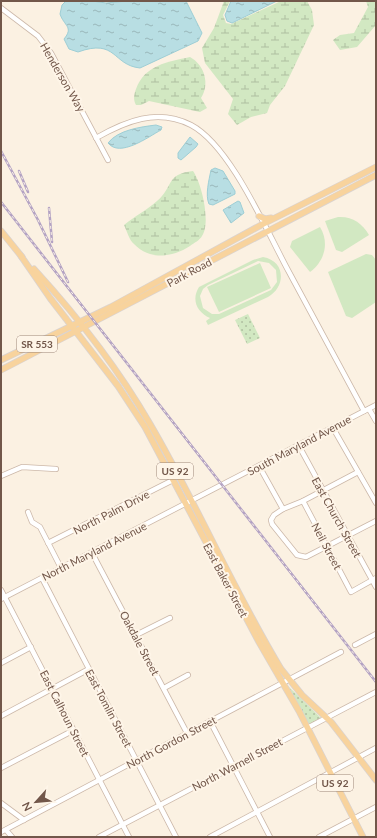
<svg xmlns="http://www.w3.org/2000/svg" width="377" height="838" viewBox="0 0 377 838" font-family="Lato,sans-serif">
<defs>
<pattern id="wetland-marsh" width="20" height="14" patternUnits="userSpaceOnUse"><rect width="20" height="14" fill="#d2e8c2"/><path d="M1 5h8M5 5V1M11 12h8M15 12V8" fill="none" stroke="#afbfa0"/></pattern>
<pattern id="park-dots" width="8" height="8" patternUnits="userSpaceOnUse"><rect width="8" height="8" fill="#d2e8c2"/><path d="M2 2h.1M6 6h.1" fill="none" stroke="#afbfa0" stroke-width="1.8" stroke-linecap="round"/></pattern>
<pattern id="water-ripples" width="26" height="14" patternUnits="userSpaceOnUse"><rect width="26" height="14" fill="#b8dee3"/><path d="M2 4q2-2 4 0t4 0M15 11q2-2 4 0t4 0" fill="none" stroke="#9ab7ba"/></pattern>
</defs>
<rect width="100%" height="100%" fill="#fbf1e2"/>
<g fill="url(#wetland-marsh)">
<polygon points="224,1 230,1 223,15 226,23 231,24 281,1 307,1 312,10 314,25 285,86 270,105 267,113 251,117 237,125 228,114 233,99 205,63 202,48 214,28"/>
<polygon points="366,1 376,1 376,25 357,47 340,50 333,40 340,35 354,33 368,7"/>
<path d="M190,57C205,65 210,85 201,98L207,108L200,112L149,101L141,105H136C133,100 134,94 136,89C145,65 167,62 190,57Z"/>
<path d="M193,171C202,184 211,223 202,236C200,240 194,243 190,246C173,257 150,261 134,244C129,240 127,231 124,225C135,216 147,210 157,201C174,187 165,174 193,171Z"/>
</g>
<g fill="url(#park-dots)">
<polygon points="248,314 260,338 247,344 235,320"/>
<polygon points="287,685 322,719 309,726"/>
</g>
<g fill="#d2e8c2" fill-rule="evenodd">
<path d="M338,217C352,216 362,223 369,235L342,252L336,250L325,221Z"/>
<path d="M320,227C330,243 324,262 310,272L290,247L292,241Z"/>
<polygon points="366,254 372,255 376,260 376,302 352,318 346,316 328,272"/>
<path d="M263,257C286,261 286,287 268,297L208,325L206,321L210,318C197,312 191,300 199,287L253,260ZM258,261L269,263L276,270L277,282L271,290L219,314H212L203,308L200,296L203,289L208,285Z"/>
<polygon points="260,263 271,288 219,312 207,287"/>
</g>
<g fill="url(#water-ripples)" stroke="#9eced5">
<path d="M66,1H92L106,3L127,1H186L202,33L198,41L140,68C112,65 117,38 78,52L69,49L64,39C74,27 64,26 60,14L62,5Z"/>
<polygon points="231,1 277,1 232,23 227,21 225,15"/>
<path d="M156,125L162,127L161,130C148,137 120,158 108,143C118,130 140,127 156,125Z"/>
<polygon points="190,137 198,144 196,147 181,160 178,158 178,153"/>
<path d="M215,168L223,171L235,191V194L213,205L209,204C205,195 209,180 211,170Z"/>
<polygon points="238,201 240,202 244,213 231,223 223,210"/>
</g>
<g fill="none" stroke-linecap="round" stroke-linejoin="round">
<g stroke="#ccb8a9" stroke-width="6">
<g id="minor">
<polyline points="1,8 38,36 51,53 108,160"/>
<path d="M96,138C126,121 157,108 191,125C231,146 267,232 289,272C314,319 339,365 364,411"/>
<polyline points="369,409 376,421"/>
<polyline points="333,428 376,503"/>
<polyline points="299,446 376,587"/>
<polyline points="259,466 283,509"/>
<polyline points="358,472 303,501 283,509 274,515 271,520 272,524 297,555 306,557 376,521"/>
<polyline points="1,476 22,467 56,469"/>
<polyline points="303,501 351,592 376,578"/>
<polyline points="28,512 32,522 40,527 61,568"/>
<polyline points="48,543 173,480"/>
<polyline points="92,553 187,733"/>
<polyline points="42,578 176,837"/>
<polyline points="1,590 129,837"/>
<polyline points="1,599 376,405"/>
<polyline points="136,635 170,618"/>
<polyline points="355,645 376,634"/>
<polyline points="1,663 31,647"/>
<polyline points="164,688 188,675"/>
<polyline points="1,716 89,669"/>
<polyline points="210,721 270,837"/>
<polyline points="1,768 74,730"/>
<polyline points="1,803 24,820"/>
<polyline points="6,830 12,837"/>
<polyline points="1,832 341,652"/>
<polyline points="99,837 376,692"/>
<polyline points="210,837 376,748"/>
<polyline points="319,837 376,807"/>
</g>
</g>
<g stroke="#dad3d0" stroke-width="7">
<g id="major">
<polyline points="259,216 265,219 271,218"/>
<polyline points="1,231 22,257"/>
<polyline points="21,256 50,298 118,386 145,427 259,642 299,711 363,837"/>
<path d="M34,269C76,315 119,370 150,424C197,504 233,590 281,669L302,695L331,722L376,780"/>
<polyline points="1,360 111,307 263,224 376,167"/>
<polyline points="1,370 376,175"/>
</g>
</g>
<use href="#minor" stroke="#fff" stroke-width="4.5"/>
<use href="#major" stroke="#f8d39d" stroke-width="5.5"/>
<g stroke="#b3a2c3" stroke-width="2.5">
<g id="rail">
<polyline points="1,151 38,220 68,282"/>
<polyline points="19,171 28,192"/>
<polyline points="1,202 376,682"/>
<polyline points="49,208 52,242"/>
</g>
</g>
<use href="#rail" stroke="#fef5e8" stroke-width="1" stroke-dasharray="3" stroke-linecap="butt"/>
</g>
<g text-anchor="middle" dominant-baseline="central" stroke-width="4" stroke-linejoin="round" paint-order="stroke">
<g fill="#fef5e8" stroke="#9c8679" stroke-width="1">
<rect x="17" y="336" width="40" height="16" rx="3"/>
<rect x="157" y="463" width="36" height="16" rx="3"/>
<rect x="317" y="775" width="36" height="16" rx="3"/>
</g>
<g font-size="10" font-weight="bold" fill="#72574a">
<text x="37" y="344">SR 553</text>
<text x="175" y="471">US 92</text>
<text x="335" y="783">US 92</text>
</g>
<g font-size="11" fill="#72574a" stroke="#fef5e8">
<text transform="translate(63 77) rotate(60)">Henderson Way</text>
<text transform="translate(189 272) rotate(-28)">Park Road</text>
<text transform="translate(299 445) rotate(-28)">South Maryland Avenue</text>
<text transform="translate(111 512) rotate(-27)">North Palm Drive</text>
<text transform="translate(337 517) rotate(61)">East Church Street</text>
<text transform="translate(327 546) rotate(62)">Neil Street</text>
<text transform="translate(94 551) rotate(-27)">North Maryland Avenue</text>
<text transform="translate(226 580) rotate(62)">East Baker Street</text>
<text transform="translate(140 643) rotate(62)">Oakdale Street</text>
<text transform="translate(109 708) rotate(62)">East Tomlin Street</text>
<text transform="translate(65 713) rotate(63)">East Calhoun Street</text>
<text transform="translate(171 742) rotate(-28)">North Gordon Street</text>
<text transform="translate(237 764) rotate(-28)">North Warnell Street</text>
</g>
</g>
<rect width="377" height="838" fill="none" stroke="#72574a" stroke-width="4"/>
<g transform="translate(36 802) rotate(243)" stroke="#fef5e8" stroke-width="3" paint-order="stroke">
<path d="M0-3L7 15L0 10L-7 15Z" fill="#72574a"/>
<text y="-6" font-size="11" font-weight="bold" text-anchor="middle" fill="#72574a">N</text>
</g>
</svg>
